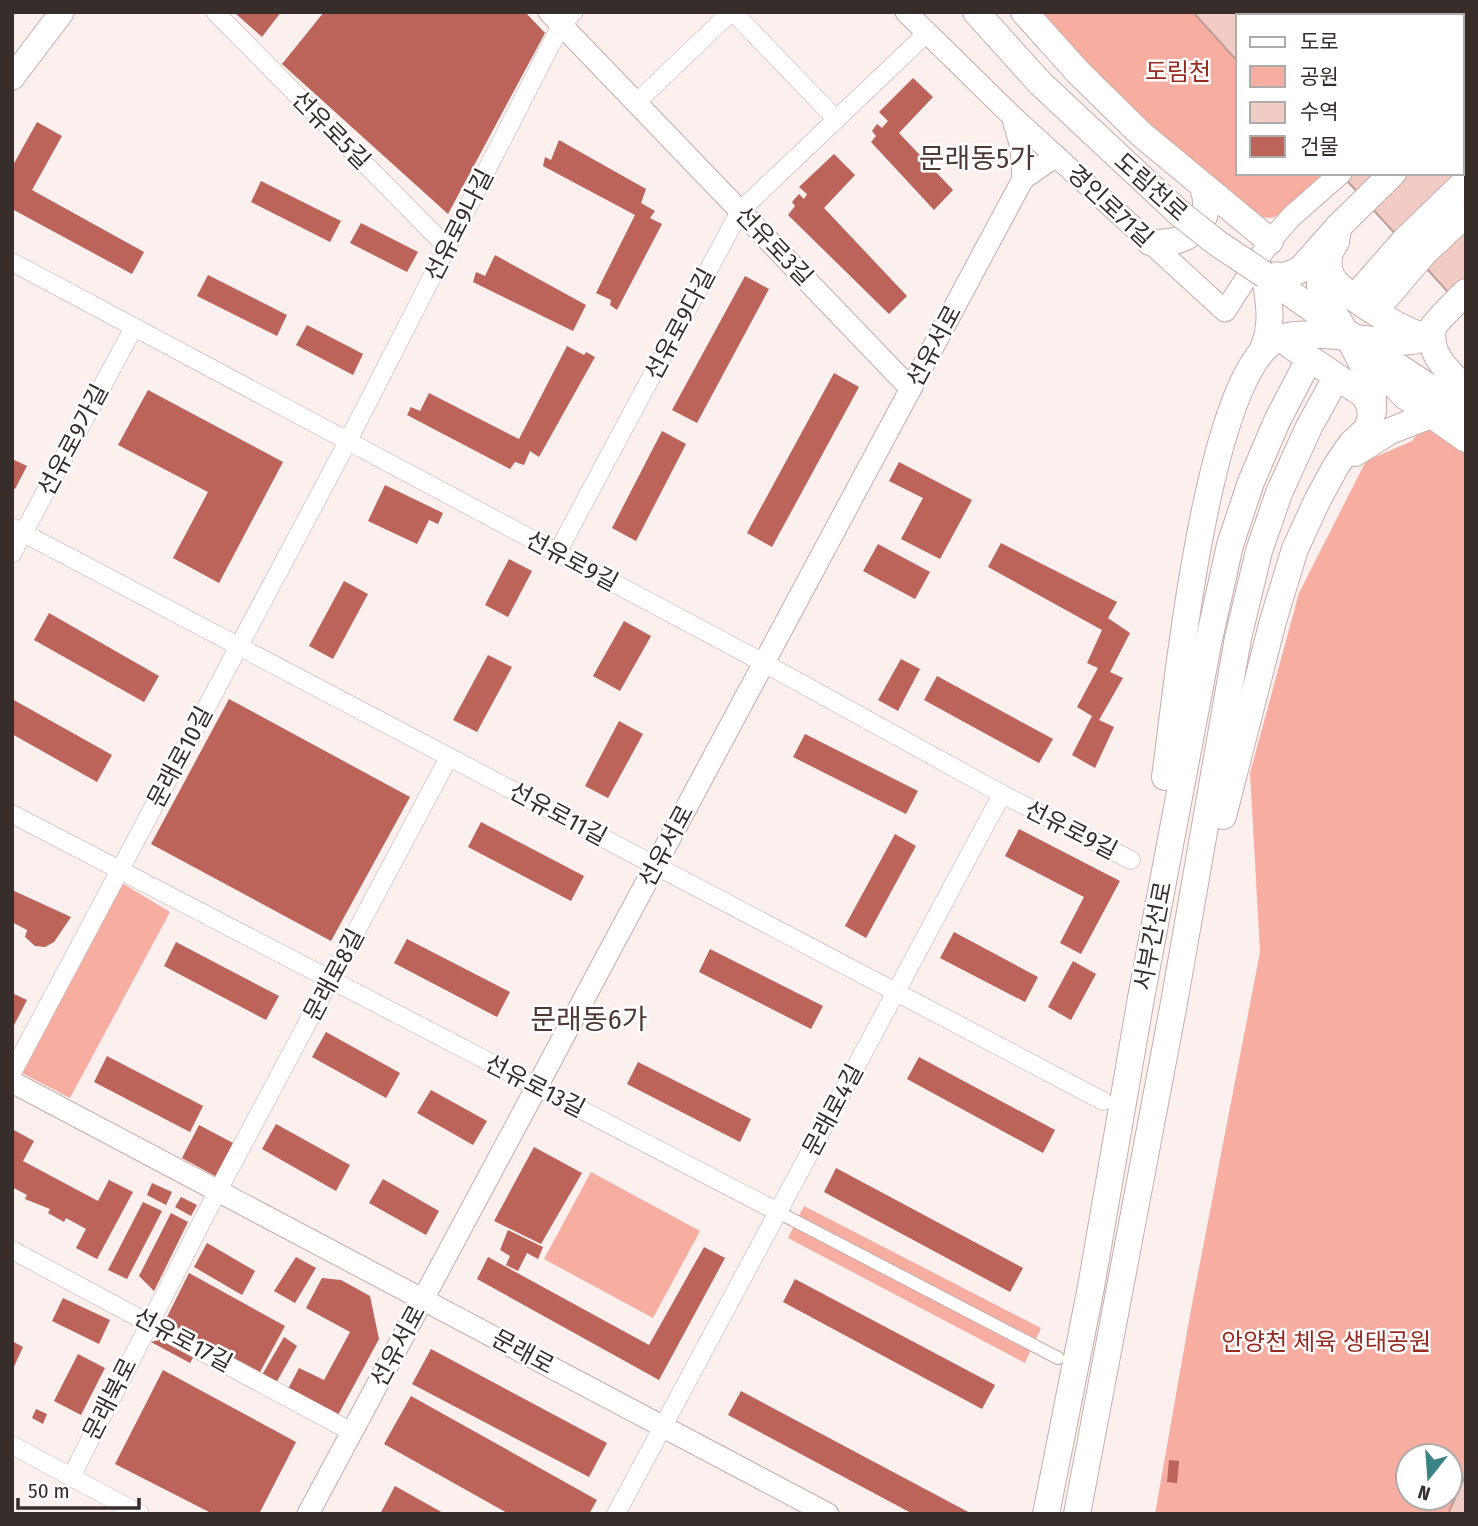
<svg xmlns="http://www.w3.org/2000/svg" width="1478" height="1526" viewBox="0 0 1478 1526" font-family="'Fira Sans Condensed','Noto Sans KR',sans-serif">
<rect width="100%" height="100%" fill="#fbf0ee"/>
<g fill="#f8ada1" fill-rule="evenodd">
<polygon points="1034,12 1411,12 1413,16 1238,16 1238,173 1324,173 1277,216 1270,218 1250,216 1081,64"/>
<path d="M1466,369V1514H1155L1190,1315L1260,952L1250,773L1299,593L1366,461L1412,441ZM1408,1456H1450V1498H1408Z"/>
<polygon points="122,883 170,912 70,1098 20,1072"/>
<polygon points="591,1172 700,1231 653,1318 544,1259"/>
<polygon points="804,1206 1041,1328 1025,1363 788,1238"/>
</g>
<g fill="#f3cbc5" stroke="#bb9c97" stroke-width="2">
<polygon points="1193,12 1295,12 1298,16 1238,16 1238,62"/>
<polygon points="1340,173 1452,173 1466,187 1466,312"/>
<polygon points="1466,1474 1466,1514 1448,1514"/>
</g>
<g fill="#bc6459">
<polygon points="234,12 281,12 262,37"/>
<polygon points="324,12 525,12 545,33 448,214 282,64"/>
<polygon points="913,78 933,97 899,133 953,190 934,210 871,142 876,136 872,131 877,124 882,128 888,121 879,112"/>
<polygon points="37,122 62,136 32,190 144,252 132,274 12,209 12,167"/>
<polygon points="559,140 646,189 641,203 655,211 650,218 662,224 617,310 610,305 611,300 596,293 635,215 543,166 545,157 551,160"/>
<polygon points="834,154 855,175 824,208 907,296 889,314 788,215 795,206 792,202 799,194 804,199 807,194 799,187"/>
<polygon points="261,181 341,221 330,242 251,202"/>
<polygon points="361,223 418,252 407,272 350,243"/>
<polygon points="495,255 586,305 573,331 473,282 476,272 485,276"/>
<polygon points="208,275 287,315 277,336 197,296"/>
<polygon points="745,276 769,289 697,423 672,410"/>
<polygon points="307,325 363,354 353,375 296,345"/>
<polygon points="567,346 584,355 586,352 595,357 539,457 530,451 524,465 515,462 510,469 407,415 411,407 420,411 429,393 519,439"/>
<polygon points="834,373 859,387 772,547 747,533"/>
<polygon points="148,390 283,462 219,583 173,558 208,492 118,445"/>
<polygon points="662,431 686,444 636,541 612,528"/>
<polygon points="12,459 27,466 15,489 12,488"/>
<polygon points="899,462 972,500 940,559 901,539 923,498 889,481"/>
<polygon points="385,485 443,513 438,524 429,520 417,544 368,521"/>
<polygon points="1001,543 1117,602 1108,618 1130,633 1110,672 1123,678 1099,720 1114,727 1095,768 1072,755 1092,716 1077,707 1098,668 1087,663 1102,630 988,567"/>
<polygon points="878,544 930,572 915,599 863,571"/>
<polygon points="509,559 532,571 508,617 485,605"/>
<polygon points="344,581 368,594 333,659 309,646"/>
<polygon points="49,613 159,676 144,702 34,640"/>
<polygon points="624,621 651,636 620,691 593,676"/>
<polygon points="488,655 512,667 477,732 453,720"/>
<polygon points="901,659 920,669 898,711 878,700"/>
<polygon points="937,676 1053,739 1039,763 924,700"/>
<polygon points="12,699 112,755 97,782 12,734"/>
<polygon points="229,699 410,797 331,941 151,844"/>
<polygon points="619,721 643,734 608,798 585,786"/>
<polygon points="805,734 918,791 906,814 793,757"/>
<polygon points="481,822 584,876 571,901 468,847"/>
<polygon points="1019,829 1120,881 1081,954 1060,943 1084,897 1005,856"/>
<polygon points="895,834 916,846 866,938 845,926"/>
<polygon points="12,890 71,917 54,942 45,947 35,946 25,937 27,930 12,922"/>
<polygon points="954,932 1038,977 1025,1002 940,958"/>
<polygon points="407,939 510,992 497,1017 394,963"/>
<polygon points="176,942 279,996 266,1020 164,966"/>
<polygon points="710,949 823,1006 811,1029 699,972"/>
<polygon points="1073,961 1096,974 1071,1020 1048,1007"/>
<polygon points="12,993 27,1000 12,1029"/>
<polygon points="326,1032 400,1073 386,1098 312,1057"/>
<polygon points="107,1056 203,1106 190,1132 94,1082"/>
<polygon points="919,1057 1055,1130 1043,1153 907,1079"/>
<polygon points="638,1062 751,1119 740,1142 627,1084"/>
<polygon points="431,1090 487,1121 473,1145 417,1113"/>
<polygon points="276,1124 350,1165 336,1191 262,1149"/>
<polygon points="199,1125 235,1144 217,1177 182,1158"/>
<polygon points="12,1129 34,1141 23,1161 98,1201 109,1180 133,1192 97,1259 76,1248 86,1229 66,1218 64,1222 48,1213 50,1209 25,1199 27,1195 12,1187"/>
<polygon points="534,1147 582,1173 541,1244 494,1221"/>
<polygon points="836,1168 1023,1268 1010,1292 824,1192"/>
<polygon points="383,1179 439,1211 426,1235 369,1203"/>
<polygon points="152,1183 172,1192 166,1205 147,1195"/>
<polygon points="181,1197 197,1205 191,1216 175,1207"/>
<polygon points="143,1202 162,1211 127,1279 108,1270"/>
<polygon points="171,1213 188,1222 154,1291 139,1276"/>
<polygon points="508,1230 543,1247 538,1259 527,1253 518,1271 506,1265 510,1256 500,1250"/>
<polygon points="207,1243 255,1271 242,1295 194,1267"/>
<polygon points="704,1247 725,1258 659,1380 477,1279 488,1257 649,1345"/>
<polygon points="296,1257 316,1268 295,1303 274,1291"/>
<polygon points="189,1273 285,1326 260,1372 165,1321"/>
<polygon points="322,1278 341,1280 370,1296 379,1339 338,1415 288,1389 299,1368 324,1380 350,1332 306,1308"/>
<polygon points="795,1279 995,1385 982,1409 783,1302"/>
<polygon points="63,1298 110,1320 99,1344 52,1321"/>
<polygon points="284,1337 297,1346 276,1383 262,1375"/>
<polygon points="162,1339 194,1356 190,1363 151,1342"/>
<polygon points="12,1341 23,1347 12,1371"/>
<polygon points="431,1349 607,1443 589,1477 412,1384"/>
<polygon points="78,1354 105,1368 81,1415 54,1401"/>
<polygon points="163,1370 296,1442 259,1514 213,1514 115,1464"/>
<polygon points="741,1391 972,1514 913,1514 728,1415"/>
<polygon points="411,1396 597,1500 589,1514 509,1514 384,1444"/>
<polygon points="36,1409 47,1414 43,1424 32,1418"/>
<polygon points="1169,1460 1179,1461 1177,1483 1167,1482"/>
<polygon points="395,1486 445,1514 380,1514"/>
</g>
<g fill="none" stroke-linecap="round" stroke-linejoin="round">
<g stroke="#c7ada9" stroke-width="14">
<polyline id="pedestrian" points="778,1212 1058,1358"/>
</g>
<g stroke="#c7ada9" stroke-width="19">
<g id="minor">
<polyline points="215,12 447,247"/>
<polyline points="733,12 836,119"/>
<polyline points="636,103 731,12"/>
<polyline points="12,262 764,663 1002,794 1131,860"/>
<polyline points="12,527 1103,1101"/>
<polyline points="557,553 740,211 927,33"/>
<polyline points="12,554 134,327"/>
<polyline points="12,814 778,1212"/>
<polyline points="12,1073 348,441 561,25 574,12"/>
<polyline points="12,1250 352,1432"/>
<polyline points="12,1445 140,1514"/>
<polyline points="71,1477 211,1204 449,757"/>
<polyline points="616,1514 1002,794"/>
</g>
</g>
<g stroke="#c7ada9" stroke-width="23">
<g id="tertiary">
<polyline points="549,12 911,389"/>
<polyline points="906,12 1012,116 1225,311 1270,241 1292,216 1341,173"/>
<polyline points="1430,12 1432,16"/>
<polyline points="1462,62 1466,68"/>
<polyline points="1012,116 1021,147 1023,179"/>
<polyline points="12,1082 828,1514"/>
<polyline points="308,1514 1023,179 1056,156"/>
</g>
</g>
<g stroke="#c7ada9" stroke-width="26">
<polyline id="secondary" points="12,78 62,12"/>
</g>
<g stroke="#c7ada9" stroke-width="28">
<g id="primary">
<polyline points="976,12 1040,83 1178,212"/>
<polyline points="1024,12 1078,72 1141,134 1270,241"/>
<polyline points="1462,109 1466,102"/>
<path d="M1150,242C1185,247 1216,225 1203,187"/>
<path d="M1329,255C1328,263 1328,270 1332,277C1340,293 1409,336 1426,336"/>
<path d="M1265,275C1330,323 1398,367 1466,411"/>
<polyline points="1265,275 1285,276 1300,270 1338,227 1393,173"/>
<polyline points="1363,288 1405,240 1466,181"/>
<polyline points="1383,301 1425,252 1466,214"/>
<path d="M1433,327C1428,357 1448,369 1466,390"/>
<polyline points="1291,346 1364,395 1369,404 1371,414"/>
<path d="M1262,351C1274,325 1269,303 1265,275"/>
<polyline points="1371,360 1405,396 1466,439"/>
<polyline points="1355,453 1390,431 1431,415"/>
<path d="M1165,777C1176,701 1207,365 1280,338C1317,325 1405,353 1427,336C1430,334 1431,330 1433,327C1443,314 1455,303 1466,292"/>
<polyline points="1223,816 1273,621 1295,549 1318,499 1336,466 1351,444 1367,429 1373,411 1373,392 1367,373 1348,336 1323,296 1320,285 1320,268 1336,242 1338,227"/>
<polyline points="1046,1514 1091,1287 1141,998 1208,644 1230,545 1251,482 1277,421 1303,371"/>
<polyline points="1077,1514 1174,1003 1238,638 1259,551 1279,493 1309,427 1331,387"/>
</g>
</g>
<use href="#pedestrian" stroke="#fff" stroke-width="12"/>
<use href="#minor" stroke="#fff" stroke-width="18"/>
<use href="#tertiary" stroke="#fff" stroke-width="21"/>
<use href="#secondary" stroke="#fff" stroke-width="24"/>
<use href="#primary" stroke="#fff" stroke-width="26"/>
<g stroke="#c7ada9" stroke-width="28" stroke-linecap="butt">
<polyline id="primary-bridge" points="1178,212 1217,243 1265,275"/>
</g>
<use href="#primary-bridge" stroke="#fff" stroke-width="26"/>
</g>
<g text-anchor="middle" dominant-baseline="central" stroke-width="5" stroke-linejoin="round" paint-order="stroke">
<g font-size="24" fill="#972b22" stroke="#fff">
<text x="1178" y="72">도림천</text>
<text x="1326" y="1342">안양천 체육 생태공원</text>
</g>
<g font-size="24" fill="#372d2b" stroke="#fff">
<text transform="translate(331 130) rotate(45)">선유로5길</text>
<text transform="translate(1151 187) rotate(42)">도림천로</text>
<text transform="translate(1110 206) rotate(43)">경인로71길</text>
<text transform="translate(459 225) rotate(-63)">선유로9나길</text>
<text transform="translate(774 246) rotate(46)">선유로3길</text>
<text transform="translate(680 324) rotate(-62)">선유로9다길</text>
<text transform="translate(934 346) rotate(-62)">선유서로</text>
<text transform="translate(73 440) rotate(-62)">선유로9가길</text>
<text transform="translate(572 561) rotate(28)">선유로9길</text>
<text transform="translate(180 757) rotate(-62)">문래로10길</text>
<text transform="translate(558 814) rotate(28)">선유로11길</text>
<text transform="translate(1071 830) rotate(27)">선유로9길</text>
<text transform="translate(666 846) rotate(-62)">선유서로</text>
<text transform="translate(1153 936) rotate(-79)">서부간선로</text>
<text transform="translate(334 975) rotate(-62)">문래로8길</text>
<text transform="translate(535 1086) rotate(27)">선유로13길</text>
<text transform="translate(833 1110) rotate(-62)">문래로4길</text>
<text transform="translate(183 1340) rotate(28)">선유로17길</text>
<text transform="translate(398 1346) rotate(-62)">선유서로</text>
<text transform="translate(523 1352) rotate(28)">문래로</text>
<text transform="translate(110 1399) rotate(-63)">문래북로</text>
</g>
<g font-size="28" fill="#4d3835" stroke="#fff">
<text x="977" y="158">문래동5가</text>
<text x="589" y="1019">문래동6가</text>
</g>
</g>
<rect width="1478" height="1526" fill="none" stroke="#372d2b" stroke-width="28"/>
<rect x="1236" y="14" width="228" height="161" fill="#ffffff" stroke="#afabaa" stroke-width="2"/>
<rect x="1250" y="37" width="35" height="10" fill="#ffffff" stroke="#afabaa" stroke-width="2"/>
<text x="1300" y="49" font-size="21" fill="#372d2b">도로</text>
<rect x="1250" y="66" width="35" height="21" fill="#f8ada1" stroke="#afabaa" stroke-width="2"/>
<text x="1300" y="84" font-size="21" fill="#372d2b">공원</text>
<rect x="1250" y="102" width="35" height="21" fill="#f3cbc5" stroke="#afabaa" stroke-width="2"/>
<text x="1300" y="119" font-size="21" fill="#372d2b">수역</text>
<rect x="1250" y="136" width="35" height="21" fill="#bc6459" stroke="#afabaa" stroke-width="2"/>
<text x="1300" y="154" font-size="21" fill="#372d2b">건물</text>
<g transform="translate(1429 1477) rotate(197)"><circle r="33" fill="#ffffff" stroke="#afabaa" stroke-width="2"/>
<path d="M0-5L12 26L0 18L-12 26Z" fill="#3a8385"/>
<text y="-10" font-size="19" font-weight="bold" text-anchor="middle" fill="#372d2b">N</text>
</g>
<path d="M18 1498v10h121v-10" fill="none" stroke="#372d2b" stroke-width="3.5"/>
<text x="28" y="1498" font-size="21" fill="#372d2b" stroke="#ffffff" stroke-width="5" paint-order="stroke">50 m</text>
</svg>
